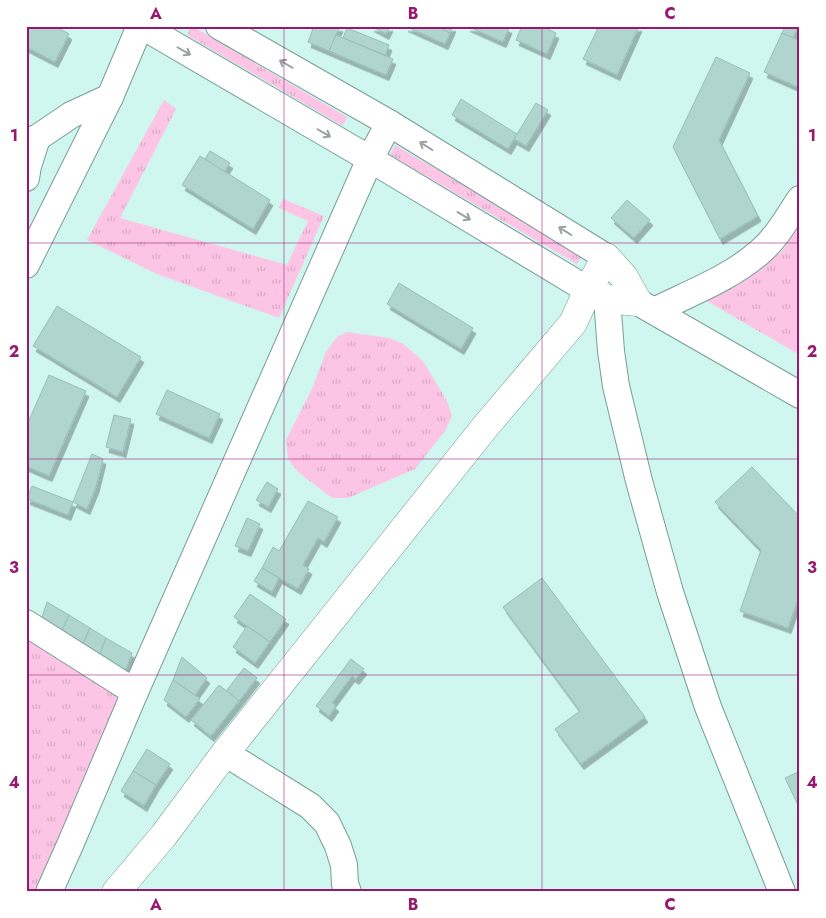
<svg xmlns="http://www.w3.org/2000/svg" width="826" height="918" viewBox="0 0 826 918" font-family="Jost,sans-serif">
<defs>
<pattern id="grass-tufts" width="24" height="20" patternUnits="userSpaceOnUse" patternTransform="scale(1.25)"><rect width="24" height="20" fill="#fdc5e5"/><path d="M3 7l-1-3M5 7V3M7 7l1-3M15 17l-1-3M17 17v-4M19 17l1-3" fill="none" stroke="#d8a9c4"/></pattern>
<filter id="shadow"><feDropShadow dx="3" dy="5.5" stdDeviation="0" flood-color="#0004"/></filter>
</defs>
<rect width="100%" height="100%" fill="#cff6ef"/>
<g fill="url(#grass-tufts)">
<polygon points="192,26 347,117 343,126 187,35"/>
<polygon points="164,100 176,109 120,218 287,265 308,221 279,208 283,199 324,216 279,318 157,274 87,240"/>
<polygon points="395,145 582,255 577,264 390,155"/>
<polygon points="800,224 800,355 698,296 735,282 768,262 783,250"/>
<polygon points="347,332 389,338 402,343 423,361 447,401 452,416 445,431 415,469 348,498 332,498 298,472 288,459 286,440 312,389 326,352 337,337"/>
<polygon points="26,638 120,697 38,892 26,892"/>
</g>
<g fill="#afd5ce" stroke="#98beb8" filter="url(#shadow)">
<polygon points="26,26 55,26 69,34 55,62 26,47"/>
<polygon points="314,26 340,26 329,51 308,42"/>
<polygon points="371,26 390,26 386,34"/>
<polygon points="405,26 436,26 450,33 445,44"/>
<polygon points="436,26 453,26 450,33"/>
<polygon points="467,26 505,26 509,28 503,42"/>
<polygon points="522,26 541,26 556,33 547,54 516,40"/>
<polygon points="599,26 639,26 617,75 583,59"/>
<polygon points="786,26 798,26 793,38 782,33"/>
<polygon points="347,28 389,45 385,55 343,38"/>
<polygon points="782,33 800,41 800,88 764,72"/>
<polygon points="336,35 393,59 386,75 329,51"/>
<polygon points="716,57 750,73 719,140 758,216 720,239 673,147"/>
<polygon points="461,99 517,134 508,149 452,115"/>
<polygon points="536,103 548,110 526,146 514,139"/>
<polygon points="210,151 230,163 224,172 205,159"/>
<polygon points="200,156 270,200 253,229 182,185"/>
<polygon points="627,200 650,220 634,238 611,218"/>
<polygon points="399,283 473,328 461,349 387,304"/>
<polygon points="57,306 141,357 117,397 33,346"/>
<polygon points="49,375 86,391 49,476 26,466 26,427"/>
<polygon points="167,390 220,414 209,438 156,414"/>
<polygon points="114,415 131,419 123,452 106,447"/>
<polygon points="92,454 103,459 96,487 87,509 73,502"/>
<polygon points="752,467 798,515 800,515 800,594 788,628 740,611 761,550 715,502"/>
<polygon points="267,482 278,489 268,507 256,500"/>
<polygon points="32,486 73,502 68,515 27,499"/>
<polygon points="308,501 338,517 324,542 318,538 303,565 309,569 298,589 262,568 273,547 279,551"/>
<polygon points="247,518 260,524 248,551 235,546"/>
<polygon points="262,568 279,578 272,592 254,581"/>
<polygon points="542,578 645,717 581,764 555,729 580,711 503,607"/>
<polygon points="250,594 286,619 270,642 234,617"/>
<polygon points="47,602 69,615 61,633 41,620"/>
<polygon points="69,615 90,628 82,646 61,633"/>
<polygon points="247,626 270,642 255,663 233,647"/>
<polygon points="90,628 106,638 99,656 82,646"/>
<polygon points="106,638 132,653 125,672 99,656"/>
<polygon points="182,657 207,678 195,695 173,680"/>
<polygon points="351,659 364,669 356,679 352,676 332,703 336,706 329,716 316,706"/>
<polygon points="244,668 257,678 239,701 226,691"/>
<polygon points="173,680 200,699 186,717 164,700"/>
<polygon points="219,685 239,701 211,736 191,720"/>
<polygon points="147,749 170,764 156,785 133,771"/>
<polygon points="133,771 156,785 144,806 121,791"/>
<polygon points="800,771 800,809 785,778"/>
</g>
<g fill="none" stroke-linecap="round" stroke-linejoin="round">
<g stroke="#789d97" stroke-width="28">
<g id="street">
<polyline points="142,26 370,159 588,290"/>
<polyline points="219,26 389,123 606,257"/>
<polyline points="26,142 37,138 71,115 110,97"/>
<polyline points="26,178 28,166 37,138"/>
<polyline points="26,265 110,97 140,26"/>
<polyline points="607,299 611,351 616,386 639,481 670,592 708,707 782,892"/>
<polyline points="643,305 800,395"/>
<path d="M654,311C690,293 731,278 761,251C777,237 788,217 800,199"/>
<polyline points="26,623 135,692"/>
<polyline points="225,753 310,806 327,823 338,846 344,865 345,884 348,892"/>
<polyline points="49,892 70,845 135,692 370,159 389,123"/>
</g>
</g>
<g stroke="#789d97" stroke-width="29">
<g id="secondary">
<polyline points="588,290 607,299 638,302"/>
<polyline points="116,892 164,835 225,753 485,427 573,323 588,290 606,257 624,277 638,302"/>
</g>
</g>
<use href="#street" stroke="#fff" stroke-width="26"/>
<use href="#secondary" stroke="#fff" stroke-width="28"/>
</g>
<defs><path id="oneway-shaft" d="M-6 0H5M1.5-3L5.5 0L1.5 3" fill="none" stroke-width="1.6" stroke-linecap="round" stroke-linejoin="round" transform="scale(1.25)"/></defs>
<g stroke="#99a09e">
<use href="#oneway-shaft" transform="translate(184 51) rotate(30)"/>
<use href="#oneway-shaft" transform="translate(286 64) rotate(-150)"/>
<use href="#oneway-shaft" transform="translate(324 133) rotate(30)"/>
<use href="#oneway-shaft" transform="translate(426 146) rotate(-148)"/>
<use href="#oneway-shaft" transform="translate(464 216) rotate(31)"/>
<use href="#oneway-shaft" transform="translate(565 231) rotate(-148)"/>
</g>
<path fill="none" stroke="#971871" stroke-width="1" stroke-opacity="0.55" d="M284,26V892M542,26V892M26,243H800M26,459H800M26,675H800"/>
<rect width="826" height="918" fill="none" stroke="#ffffff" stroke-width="55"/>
<rect x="28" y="28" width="770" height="862" fill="none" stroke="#971871" stroke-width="2"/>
<g font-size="16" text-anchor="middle" font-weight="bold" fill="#971871">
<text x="156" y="19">A</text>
<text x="413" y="19">B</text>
<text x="670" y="19">C</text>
<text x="14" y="141">1</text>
<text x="812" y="141">1</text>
<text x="14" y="357">2</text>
<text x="812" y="357">2</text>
<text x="14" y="573">3</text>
<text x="812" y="573">3</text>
<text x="14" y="788">4</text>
<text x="812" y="788">4</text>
<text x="156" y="910">A</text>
<text x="413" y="910">B</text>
<text x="670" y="910">C</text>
</g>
</svg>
